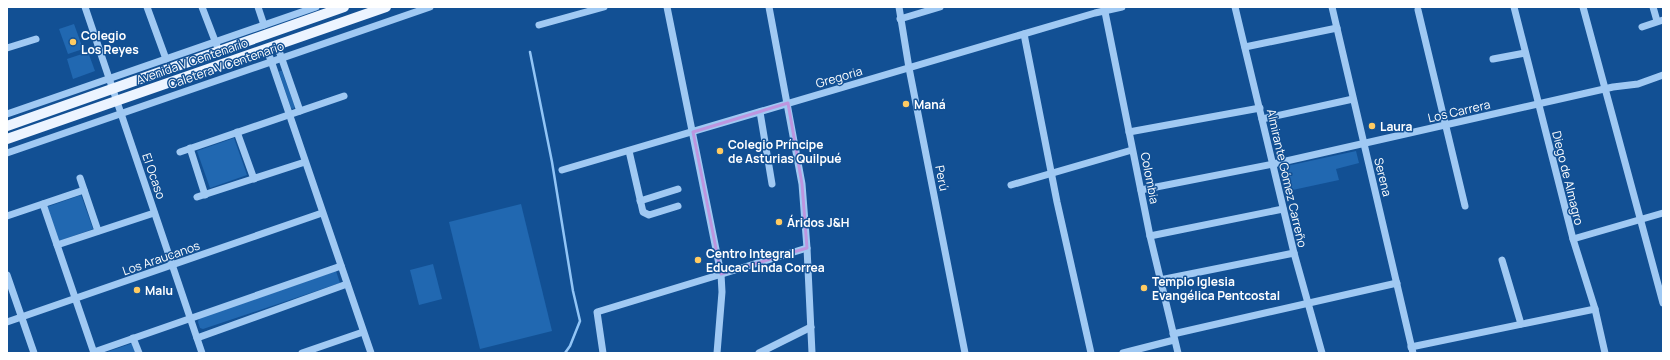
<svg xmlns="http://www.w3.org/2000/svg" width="1670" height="360" viewBox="0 0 1670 360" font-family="Manrope,sans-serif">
<rect width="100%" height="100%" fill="#125094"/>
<g fill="#2168b1">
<polygon points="74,24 83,49 68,54 59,29"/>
<polygon points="88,52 95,71 73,79 67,59"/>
<polygon points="280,71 282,71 295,107 293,109 291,108 279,72"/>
<polygon points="234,138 247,175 210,188 197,151"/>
<polygon points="1356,151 1359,163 1336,169 1339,180 1288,191 1282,167"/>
<polygon points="81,195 93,229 59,241 47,207"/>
<polygon points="521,204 552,331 480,349 449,222"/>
<polygon points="433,264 442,299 419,305 410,270"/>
<polygon points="336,271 340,283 203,329 200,328 198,322 199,318"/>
<polygon points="133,343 136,353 104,353"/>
</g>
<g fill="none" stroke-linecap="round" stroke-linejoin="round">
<polyline stroke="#92c5f6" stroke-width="2.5" points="530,52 552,162 573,291 580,321 570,346 565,353"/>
<g stroke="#a0c9f3" stroke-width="7">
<polyline points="85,7 202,353"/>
<polyline points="147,7 166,59"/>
<polyline points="202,7 217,46"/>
<polyline points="258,7 264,25"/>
<polyline points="667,7 721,274 722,292 717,353"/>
<polyline points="769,7 802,184 807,248 812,353"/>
<polyline points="899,7 909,68 965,353"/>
<polyline points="1104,7 1150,236 1178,353"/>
<polyline points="1235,7 1294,253 1322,353"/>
<polyline points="1332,7 1413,353"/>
<polyline points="1514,7 1573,239 1595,309 1605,353"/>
<polyline points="1583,7 1663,303"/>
<polyline points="1653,7 1657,21"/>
<polyline points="1418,10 1465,206"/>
<polyline points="900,19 940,7"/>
<polyline points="539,25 604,7"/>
<polyline points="1642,27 1663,20"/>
<polyline points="1024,34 1057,202 1091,353"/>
<polyline points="277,45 300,111"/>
<polyline points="1245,47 1337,28"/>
<polyline points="7,48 36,39"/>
<polyline points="267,49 371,353"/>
<polyline points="1493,59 1525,53"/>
<polyline points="760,112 772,184"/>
<polyline points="7,114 316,7"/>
<polyline points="1262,119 1353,99"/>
<polyline points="237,132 254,179"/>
<polyline points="1129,132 1260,108"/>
<polyline points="190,148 205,195"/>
<polyline points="629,151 643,212 649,215 678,206"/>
<polyline points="180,152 344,96"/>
<polyline points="7,153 430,7"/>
<polyline points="562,170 1095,13 1122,7"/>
<polyline points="80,178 98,231"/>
<polyline points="1011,185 1132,150"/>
<polyline points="1141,190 1273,164 1613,87 1638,84 1663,75"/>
<polyline points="197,197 305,162"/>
<polyline points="640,201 678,189"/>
<polyline points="43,204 94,353"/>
<polyline points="7,216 84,190"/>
<polyline points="1150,236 1283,209"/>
<polyline points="1573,239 1663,213"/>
<polyline points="57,245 154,213"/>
<polyline points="1502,260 1521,324"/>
<polyline points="7,275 34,353"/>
<polyline points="1160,280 1294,253"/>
<polyline points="7,322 322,213"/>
<polyline points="1173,334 1397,283"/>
<polyline points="133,338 139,353"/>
<polyline points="197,338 347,284"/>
<polyline points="1411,347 1595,309"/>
<polyline points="94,352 341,266"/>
<polyline points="302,353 363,332"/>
<polyline points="603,353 597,312 807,248"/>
<polyline points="759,353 811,327"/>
<polyline points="1123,353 1174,340"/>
</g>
<g stroke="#ecf4ff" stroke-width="10">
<polyline points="7,126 344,7"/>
<polyline points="7,139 386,7"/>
</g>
</g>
<path fill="none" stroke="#bd96df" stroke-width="3" stroke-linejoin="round" d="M788,103L802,184L807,248L721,274L693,132Z"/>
<g fill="#ffcb62" stroke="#125094" stroke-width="1.5">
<circle cx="73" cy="42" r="4"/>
<circle cx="906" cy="104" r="4"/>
<circle cx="1372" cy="126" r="4"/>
<circle cx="720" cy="151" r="4"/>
<circle cx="779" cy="222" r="4"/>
<circle cx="698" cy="260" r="4"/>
<circle cx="1144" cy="288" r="4"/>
<circle cx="137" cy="290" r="4"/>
</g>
<g text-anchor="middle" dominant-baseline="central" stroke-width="3" stroke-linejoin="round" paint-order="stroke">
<g font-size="12" font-weight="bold" fill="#fff" stroke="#125094" text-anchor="start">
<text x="81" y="35">Colegio<tspan x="81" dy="14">Los Reyes</tspan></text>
<text x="914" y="104">Maná</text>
<text x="1380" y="126">Laura</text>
<text x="728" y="144">Colegio Príncipe<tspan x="728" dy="14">de Asturias Quilpué</tspan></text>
<text x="787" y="222">Áridos J&amp;H</text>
<text x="706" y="253">Centro Integral<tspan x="706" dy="14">Educac Linda Correa</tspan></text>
<text x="1152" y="281">Templo Iglesia<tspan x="1152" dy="14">Evangélica Pentcostal</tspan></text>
<text x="145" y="290">Malu</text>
</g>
<g font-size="12" fill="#fff" stroke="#125094">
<text transform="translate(192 61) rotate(-19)">Avenida V Centenario</text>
<text transform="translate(226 65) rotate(-19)">Caletera V Centenario</text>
<text transform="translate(839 77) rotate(-16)">Gregoria</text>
<text transform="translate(1459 111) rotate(-13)">Los Carrera</text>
<text transform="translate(154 176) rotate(71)">El Ocaso</text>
<text transform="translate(1383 177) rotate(76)">Serena</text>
<text transform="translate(942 178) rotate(79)">Perú</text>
<text transform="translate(1150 178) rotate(79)">Colombia</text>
<text transform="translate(1287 178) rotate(77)">Almirante Gómez Carreño</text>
<text transform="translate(1568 178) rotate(76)">Diego de Almagro</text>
<text transform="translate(161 258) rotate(-19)">Los Araucanos</text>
</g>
</g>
<rect width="1670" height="360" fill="none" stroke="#ffffff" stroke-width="16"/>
</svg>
